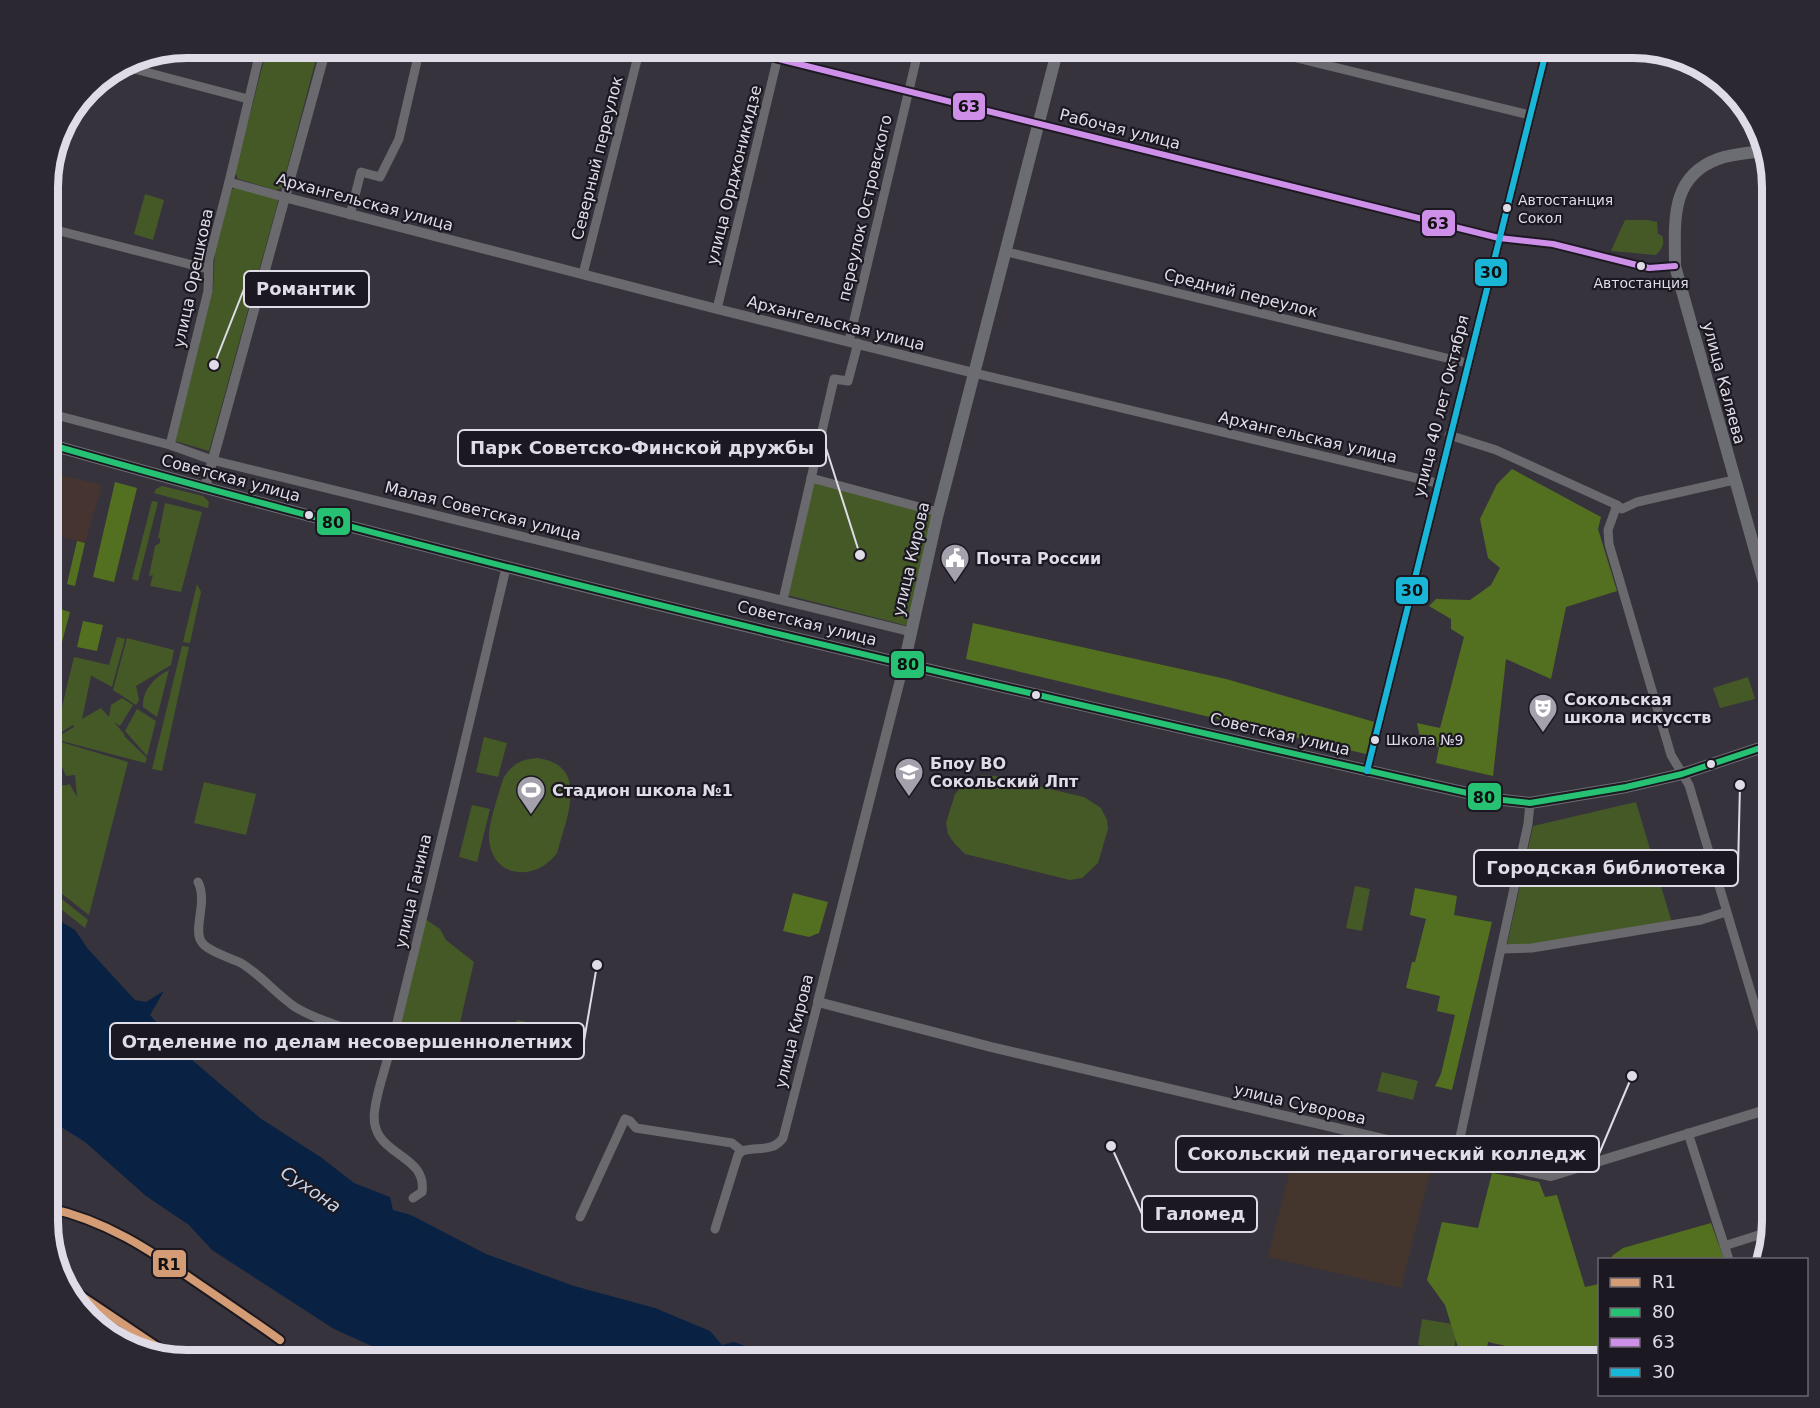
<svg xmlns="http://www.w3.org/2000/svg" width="1820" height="1408" viewBox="0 0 1820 1408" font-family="'DejaVu Sans',sans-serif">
<rect width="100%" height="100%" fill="#36333d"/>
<polygon fill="#463431" points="48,472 102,485 85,543 48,534"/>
<polygon fill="#44362d" points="1319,1134 1433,1162 1401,1288 1268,1257 1295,1150 1314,1155"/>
<g fill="#455927">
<polygon points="267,48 319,48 282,188 276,190 238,179 235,172"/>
<polygon points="237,187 279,198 209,451 175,441 213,289 215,250 232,189"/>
<polygon points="145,194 164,200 153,240 134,234"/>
<path d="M1625,220H1648L1657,222L1658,234L1662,236C1665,244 1662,249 1656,255L1611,251Z"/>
<polygon points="815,481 932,515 908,626 787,595"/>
<polygon points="162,486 203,496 209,502 208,508 154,493 156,489"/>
<polygon points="152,501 158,502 138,581 132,579"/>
<polygon points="165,503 202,512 181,592 150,586 153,575 149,576 155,546 160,543 160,538 158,538"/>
<polygon points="197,584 201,592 190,643 183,642"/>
<polygon points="117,637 125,639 112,687 90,675 91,676 82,719 101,708 109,717 111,705 122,698 133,705 120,726 114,722 125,735 124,736 147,758 145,763 54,739 74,727 73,725 60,733 56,732 74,657 109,665"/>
<polygon points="127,638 174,650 171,665 136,686 139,700 136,705 113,690"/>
<polygon points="182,646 189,647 162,771 152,769"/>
<path d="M169,670L157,717L143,707C142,690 155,677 169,670Z"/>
<polygon points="1748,677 1755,699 1720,708 1713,688"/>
<polygon points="137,709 156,721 147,756 125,731"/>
<polygon points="484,737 507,743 498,777 476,772"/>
<polygon points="54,740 128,762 89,915 48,883 48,856 57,849 48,841 48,786 68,785 69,783 77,797 75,775 66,776 60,762 59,778 48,781 48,742 53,743"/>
<path d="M537,758C591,765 566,819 557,853C536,882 492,879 489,839C488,825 499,793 503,779C511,765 521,759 537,758Z"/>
<polygon points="982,775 995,776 1084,797 1101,808 1107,820 1108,829 1098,863 1082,878 1070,880 965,854 954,843 948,834 946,823 955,794 967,781"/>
<polygon points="204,782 256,794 246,835 194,823"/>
<polygon points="1636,802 1672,923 1532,946 1507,945 1533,826"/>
<polygon points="472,805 490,809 477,862 459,857"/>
<polygon points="1355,886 1370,889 1362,931 1346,928"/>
<polygon points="48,888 88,920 85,928 48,899"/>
<polygon points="422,917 440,929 446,940 474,962 456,1040 412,1029 396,1030"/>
<polygon points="517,1020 549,1027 547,1040 514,1034"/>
<polygon points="1382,1072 1418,1081 1413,1100 1377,1091"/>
<polygon points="1422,1319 1458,1325 1454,1350 1418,1345"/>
</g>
<g fill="#537020">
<polygon points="1512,469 1601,517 1598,529 1617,591 1566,607 1551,679 1506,659 1493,776 1436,763 1439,747 1421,743 1417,723 1440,728 1464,637 1451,629 1451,619 1429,606 1436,599 1470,600 1491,585 1500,568 1488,558 1480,519 1497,484"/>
<polygon points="115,482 137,488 114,582 93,577"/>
<polygon points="77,541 85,543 75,586 67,584"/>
<polygon points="60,609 70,612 61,646 51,644"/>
<polygon points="83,621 103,625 97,651 77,647"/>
<polygon points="973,623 1226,679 1378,723 1370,755 966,659"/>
<polygon points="1415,888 1457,896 1454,915 1492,922 1452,1090 1435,1086 1441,1074 1455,1015 1437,1011 1440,996 1406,988 1412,962 1415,962 1426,919 1410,915"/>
<polygon points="793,893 828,902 819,933 809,937 783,931"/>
<polygon points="1492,1173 1539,1182 1545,1197 1557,1195 1585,1287 1599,1284 1599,1360 1519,1360 1510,1347 1488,1342 1485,1360 1462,1360 1445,1305 1427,1280 1442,1222 1478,1228"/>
<polygon points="1711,1223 1724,1259 1613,1259 1612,1256 1623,1248"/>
</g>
<polygon fill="#092243" points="48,914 75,930 88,949 135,1000 146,1002 164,991 150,1015 184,1053 260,1118 322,1158 354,1183 390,1197 393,1210 411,1215 486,1254 574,1286 655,1308 710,1331 722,1345 734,1342 787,1360 403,1360 334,1329 212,1250 189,1225 146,1196 85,1142 61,1127 48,1115"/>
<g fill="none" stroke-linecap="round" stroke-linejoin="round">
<g stroke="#6a6a6e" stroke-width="9">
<polyline points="734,48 1499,238 1553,244 1649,268 1675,266"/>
<polyline points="1256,48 1530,115"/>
<polyline points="123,66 248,99"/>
<polyline points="229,182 284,197"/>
<polyline points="350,215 361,172 380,177 399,139 420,48"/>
<polyline points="48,228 208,269"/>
<polyline points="1007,252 1467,363"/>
<polyline points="583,274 640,48"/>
<polyline points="717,309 780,48"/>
<polyline points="849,341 919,48"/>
<polyline points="974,373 1437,483"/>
<polyline points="48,413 170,445 212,460 911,632"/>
<polyline points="1449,435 1496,450 1617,505"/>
<polyline points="170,445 208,291 209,259 229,182 261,48"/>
<polyline points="811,478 938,512"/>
<polyline points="1734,480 1637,502 1622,509 1617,505 1608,530 1609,544 1671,755 1689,785 1772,1063"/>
<polyline points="783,600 834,379 848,381 858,343"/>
<path d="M198,882C208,901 193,928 201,941C206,951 231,958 241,963C261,975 276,994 295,1007C311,1017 355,1033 374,1035C382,1036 389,1034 396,1030"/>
<polyline points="1502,949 1532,948 1701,920 1726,912"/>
<polyline points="1688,1133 1729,1260"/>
<path d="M742,1151C758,1146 772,1153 783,1138L818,1002"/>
<polyline points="1456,1156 1528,824 1530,803"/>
<path d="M413,1198L422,1192C428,1151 366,1157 375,1108C378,1087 386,1067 391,1046C399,1016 406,984 414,953C445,825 476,696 506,568"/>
<polyline points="580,1217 625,1119 630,1121 636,1128 732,1143 742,1151"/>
<polyline points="715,1229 738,1155 742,1151"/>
<polyline points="1724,1246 1768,1232"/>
</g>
<g stroke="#6a6a6e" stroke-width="10">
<polyline points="284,197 717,309 974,373"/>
<polyline points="205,488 326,48"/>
<polyline points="904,664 818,1002 991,1047 1456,1156 1551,1176 1772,1108"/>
<polyline points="1367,771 1547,48"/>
</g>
<g stroke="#6c6d72" stroke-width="12">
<path d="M1763,151C1749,153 1732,154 1718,159C1669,177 1675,223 1675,266L1772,611"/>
<path d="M48,444C526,580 1010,690 1494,799L1530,803L1626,787L1682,774L1772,744"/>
<polyline points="904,664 937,517 1058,48"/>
</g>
<g stroke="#1b1821" stroke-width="10">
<path id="bus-1" d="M48,444C526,580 1010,690 1494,799L1530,803L1626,787L1682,774L1772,744"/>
</g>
<g stroke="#1b1821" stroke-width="10">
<polyline id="bus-2" points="734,48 1499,238 1553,244 1649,268 1675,266"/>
</g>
<g stroke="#1b1821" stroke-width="10">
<polyline id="bus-3" points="1367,771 1547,48"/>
</g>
<use href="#bus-1" stroke="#26c172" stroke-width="6"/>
<use href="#bus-2" stroke="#ce8fe9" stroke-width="6"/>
<use href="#bus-3" stroke="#1ab6d8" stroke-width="6"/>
<g stroke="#1b1821" stroke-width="12">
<g id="rail-1">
<path d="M48,1208C105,1220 150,1250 196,1282C224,1301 252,1320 280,1340"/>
<polyline points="65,1285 165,1352"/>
</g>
</g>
<use href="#rail-1" stroke="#d39c74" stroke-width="8"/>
</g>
<defs>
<g id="civic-pin" transform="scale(1.5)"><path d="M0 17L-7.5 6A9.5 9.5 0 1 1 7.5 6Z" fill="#a4a1ac" stroke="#1b1821"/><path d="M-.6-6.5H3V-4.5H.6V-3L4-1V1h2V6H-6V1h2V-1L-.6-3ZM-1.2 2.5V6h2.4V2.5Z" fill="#fff"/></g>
<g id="theatre-pin" transform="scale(1.5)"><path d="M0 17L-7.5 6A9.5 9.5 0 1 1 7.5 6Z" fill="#a4a1ac" stroke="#1b1821"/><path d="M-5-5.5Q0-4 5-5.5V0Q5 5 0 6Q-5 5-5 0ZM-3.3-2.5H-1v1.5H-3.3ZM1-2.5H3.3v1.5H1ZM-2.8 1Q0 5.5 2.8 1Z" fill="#fff"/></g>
<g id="university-pin" transform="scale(1.5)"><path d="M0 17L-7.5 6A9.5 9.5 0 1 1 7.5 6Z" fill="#a4a1ac" stroke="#1b1821"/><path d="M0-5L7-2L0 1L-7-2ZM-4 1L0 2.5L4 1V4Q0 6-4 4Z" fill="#fff"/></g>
<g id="stadium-pin" transform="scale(1.5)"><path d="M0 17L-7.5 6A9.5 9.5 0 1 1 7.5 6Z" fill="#a4a1ac" stroke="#1b1821"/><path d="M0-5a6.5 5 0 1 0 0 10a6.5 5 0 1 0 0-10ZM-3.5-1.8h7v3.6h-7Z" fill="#fff"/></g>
</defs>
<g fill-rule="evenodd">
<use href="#civic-pin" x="955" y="558"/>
<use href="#theatre-pin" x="1543" y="708"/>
<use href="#university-pin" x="909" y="772"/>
<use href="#stadium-pin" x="531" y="790"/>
</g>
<g fill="#dfdce7" stroke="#1b1821" stroke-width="2">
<circle cx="1507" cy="208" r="5"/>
<circle cx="1641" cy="266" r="5"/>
<circle cx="309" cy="515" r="5"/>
<circle cx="1036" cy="695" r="5"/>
<circle cx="1375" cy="740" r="5"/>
<circle cx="1711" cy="764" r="5"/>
</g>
<g text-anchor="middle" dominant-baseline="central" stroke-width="4.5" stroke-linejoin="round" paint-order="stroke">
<g font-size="14" fill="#dfdce7" stroke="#1b1821" text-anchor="start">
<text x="1518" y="200">Автостанция<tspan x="1518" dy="18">Сокол</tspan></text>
<text x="1641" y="283" text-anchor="middle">Автостанция</text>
<text x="1386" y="740">Школа №9</text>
</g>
<g font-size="16" fill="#dfdce7" stroke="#1b1821">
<text transform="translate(1120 129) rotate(14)">Рабочая улица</text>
<text transform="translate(597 158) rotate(-76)">Северный переулок</text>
<text transform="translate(734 175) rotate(-76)">улица Орджоникидзе</text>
<text transform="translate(365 202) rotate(15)">Архангельская улица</text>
<text transform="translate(865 208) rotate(-77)">переулок Островского</text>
<text transform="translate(193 278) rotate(-78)">улица Орешкова</text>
<text transform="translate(1241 293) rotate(14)">Средний переулок</text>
<text transform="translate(836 323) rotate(14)">Архангельская улица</text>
<text transform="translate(1724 383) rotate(75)">улица Каляева</text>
<text transform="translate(1441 406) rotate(-76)">улица 40 лет Октября</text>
<text transform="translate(1308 437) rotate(13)">Архангельская улица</text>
<text transform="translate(231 478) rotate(15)">Советская улица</text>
<text transform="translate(483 511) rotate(14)">Малая Советская улица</text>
<text transform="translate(911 559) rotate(-77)">улица Кирова</text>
<text transform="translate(807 623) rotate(14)">Советская улица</text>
<text transform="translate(1280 734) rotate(13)">Советская улица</text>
<text transform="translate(413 891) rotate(-77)">улица Ганина</text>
<text transform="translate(794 1031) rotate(-76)">улица Кирова</text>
<text transform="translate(1300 1104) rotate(13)">улица Суворова</text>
</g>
<g font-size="16" font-weight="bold" fill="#dfdce7" stroke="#1b1821" text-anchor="start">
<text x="976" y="558">Почта России</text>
<text x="1564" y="699">Сокольская<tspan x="1564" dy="18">школа искусств</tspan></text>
<text x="930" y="763">Бпоу ВО<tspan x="930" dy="18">Сокольский Лпт</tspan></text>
<text x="552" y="790">Стадион школа №1</text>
</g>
<g font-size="18" font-style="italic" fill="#c9d7eb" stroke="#1b1821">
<text transform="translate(311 1189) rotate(34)">Сухона</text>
</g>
</g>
<path d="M0 0H1820V1408H0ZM187 58H1633A129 129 0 0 1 1762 187V1221A129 129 0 0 1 1633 1350H187A129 129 0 0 1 58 1221V187A129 129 0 0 1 187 58Z" fill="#2b2831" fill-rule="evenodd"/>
<path fill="none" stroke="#dfdce7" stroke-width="8" d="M187 58H1633A129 129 0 0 1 1762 187V1221A129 129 0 0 1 1633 1350H187A129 129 0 0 1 58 1221V187A129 129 0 0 1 187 58Z"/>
<path fill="none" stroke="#dfdce7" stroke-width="2" d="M214 365L244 289M860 555L826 448M1740 785L1738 868M597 965L584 1041M1632 1076L1599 1154M1111 1146L1142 1214"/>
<g fill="#dfdce7" stroke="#1b1821" stroke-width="2">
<circle cx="214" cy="365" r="6"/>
<circle cx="860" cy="555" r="6"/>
<circle cx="1740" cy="785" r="6"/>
<circle cx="597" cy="965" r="6"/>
<circle cx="1632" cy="1076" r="6"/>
<circle cx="1111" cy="1146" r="6"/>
</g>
<g fill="#1b1821" stroke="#dfdce7" stroke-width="2">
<rect x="244" y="271" width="125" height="36" rx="6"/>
<rect x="458" y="430" width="368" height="36" rx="6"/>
<rect x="1474" y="850" width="264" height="36" rx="6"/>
<rect x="110" y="1023" width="474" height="36" rx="6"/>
<rect x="1176" y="1136" width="423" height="36" rx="6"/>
<rect x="1142" y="1196" width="115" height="36" rx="6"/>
</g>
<g font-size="18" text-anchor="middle" font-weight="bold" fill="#dfdce7">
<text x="306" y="295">Романтик</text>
<text x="642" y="454">Парк Советско-Финской дружбы</text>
<text x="1606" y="874">Городская библиотека</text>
<text x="347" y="1048">Отделение по делам несовершеннолетних</text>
<text x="1387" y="1160">Сокольский педагогический колледж</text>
<text x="1200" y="1220">Галомед</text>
</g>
<g stroke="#1b1821" stroke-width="2">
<rect x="952" y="92" width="34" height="29" rx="6" fill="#ce8fe9"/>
<rect x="1421" y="209" width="35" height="28" rx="6" fill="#ce8fe9"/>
<rect x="1474" y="258" width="34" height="29" rx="6" fill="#1ab6d8"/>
<rect x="316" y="507" width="35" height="29" rx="6" fill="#26c172"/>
<rect x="1395" y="576" width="34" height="29" rx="6" fill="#1ab6d8"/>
<rect x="890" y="650" width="35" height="29" rx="6" fill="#26c172"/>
<rect x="1467" y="782" width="35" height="29" rx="6" fill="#26c172"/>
<rect x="152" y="1249" width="35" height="29" rx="6" fill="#d39c74"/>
</g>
<g font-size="16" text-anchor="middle" font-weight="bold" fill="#111">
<text x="969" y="112">63</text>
<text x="1438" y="229">63</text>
<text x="1491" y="278">30</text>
<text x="333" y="528">80</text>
<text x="1412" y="596">30</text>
<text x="908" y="670">80</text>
<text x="1484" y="803">80</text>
<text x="169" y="1270">R1</text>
</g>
<rect x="1598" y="1258" width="210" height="138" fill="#1b1821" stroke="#696670" stroke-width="1.5"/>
<rect x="1610" y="1278" width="30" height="9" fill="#d39c74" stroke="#696670" stroke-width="1.5"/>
<text x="1652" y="1288" font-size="18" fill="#dfdce7">R1</text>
<rect x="1610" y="1308" width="30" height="9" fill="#26c172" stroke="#696670" stroke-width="1.5"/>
<text x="1652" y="1318" font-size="18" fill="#dfdce7">80</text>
<rect x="1610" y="1338" width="30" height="9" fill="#ce8fe9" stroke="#696670" stroke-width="1.5"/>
<text x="1652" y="1348" font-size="18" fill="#dfdce7">63</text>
<rect x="1610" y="1368" width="30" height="9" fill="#1ab6d8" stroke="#696670" stroke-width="1.5"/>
<text x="1652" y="1378" font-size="18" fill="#dfdce7">30</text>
</svg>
